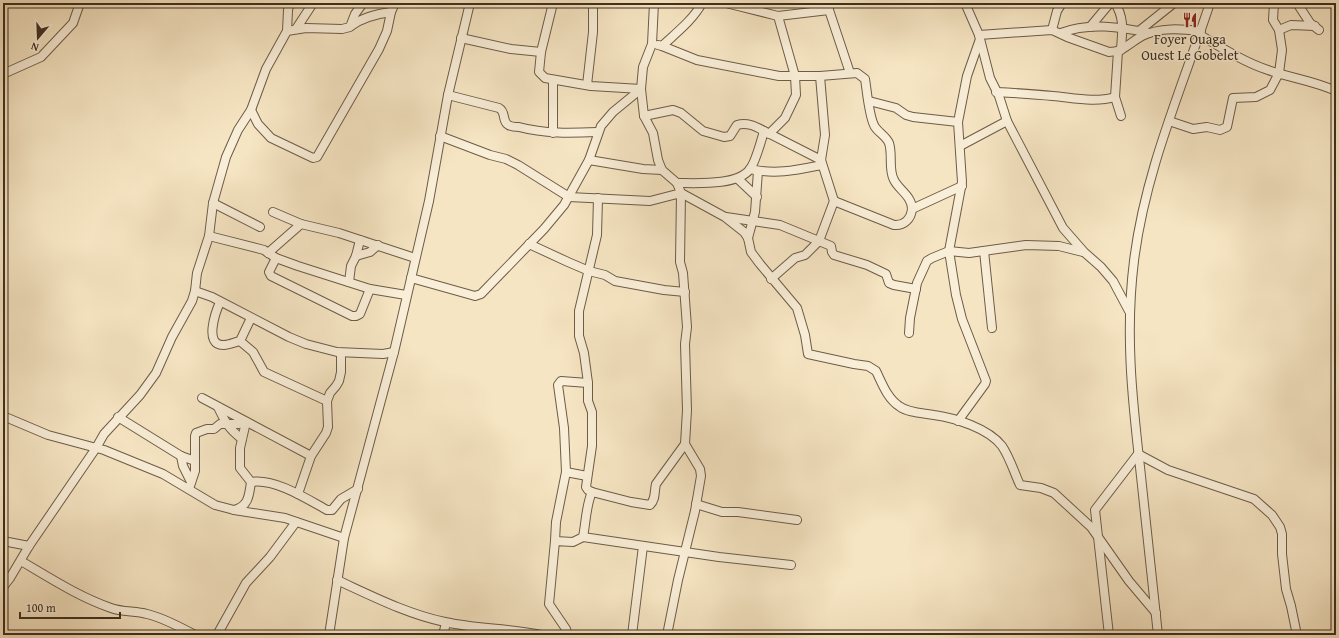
<svg xmlns="http://www.w3.org/2000/svg" width="1339" height="638" viewBox="0 0 1339 638" font-family="'Gentium Book Plus',serif">
<rect width="100%" height="100%" fill="#f6e5c3"/>
<filter id="stains"><feTurbulence type="fractalNoise" baseFrequency=".005" numOctaves="4"/><feColorMatrix values="0 0 0 0 .2 0 0 0 0 .09 0 0 0 0 .02 0 0 0 .5 -.17"/></filter>
<radialGradient id="worn" r=".72"><stop offset=".6" stop-color="#630" stop-opacity="0"/><stop offset="1" stop-color="#630" stop-opacity=".3"/></radialGradient>
<g fill="none" stroke-linecap="round" stroke-linejoin="round">
<g stroke="#6d5c47" stroke-width="10">
<g id="minor">
<path d="M553,3L541,52L539,72L545,78L591,86L641,89L644,116L653,133L658,160L662,170L677,183L681,193L725,217L744,232L748,238L751,252L760,264L797,308L805,335L808,354L854,364L868,366L876,371C882,383 887,398 899,406C908,413 923,413 934,415C955,418 988,428 1002,446C1010,458 1014,472 1020,485L1041,488L1054,493L1091,527L1129,581L1156,613"/>
<polyline points="726,3 778,16 829,10"/>
<polyline points="828,3 829,10 850,73"/>
<polyline points="965,3 979,35 990,78 999,96 1007,121 1063,228 1084,252 1101,267 1113,281 1129,311"/>
<path d="M1115,3C1125,19 1122,32 1121,50"/>
<polyline points="1297,3 1310,23 1319,30"/>
<path d="M351,26C363,17 376,14 391,12L395,3"/>
<polyline points="1090,27 1110,3"/>
<polyline points="296,29 313,3"/>
<polyline points="1052,30 1057,11 1062,3"/>
<polyline points="1279,30 1291,25 1315,26"/>
<polyline points="287,31 288,10 290,3"/>
<polyline points="1139,31 1174,3"/>
<path d="M1061,33C1089,22 1121,27 1149,33"/>
<path d="M979,35L1052,30L1067,37L1109,52C1124,52 1129,43 1142,36C1160,27 1182,29 1201,31"/>
<path d="M1200,35C1222,48 1244,62 1268,70C1291,78 1315,81 1336,91"/>
<polyline points="461,38 511,49 541,52"/>
<path d="M658,45L662,46C676,33 693,20 702,3"/>
<path d="M662,46L697,60L779,76H820L857,73L865,79C867,91 869,118 875,127C879,133 886,136 889,143C893,155 888,169 894,180C899,190 912,196 912,209C911,219 904,226 894,225L834,201"/>
<polyline points="1118,51 1115,97 1121,116"/>
<polyline points="3,74 41,57 73,23 80,3"/>
<polyline points="587,85 593,32 593,3"/>
<path d="M996,92C1015,93 1034,94 1053,96C1074,98 1095,103 1115,97"/>
<path d="M448,95L499,108C506,112 502,119 507,124C509,126 515,127 519,127C545,134 571,133 598,132"/>
<polyline points="869,101 896,108 906,115 913,117 958,122"/>
<polyline points="251,110 258,124 271,138 313,158 317,157 379,49 387,31 391,12"/>
<path d="M644,116L673,110L681,113L703,131L724,137L730,136L737,125C747,122 755,126 764,131"/>
<polyline points="1169,121 1193,129 1207,127 1220,130 1227,127 1233,98 1256,97 1270,90 1279,73 1282,50 1279,30 1273,20 1274,3"/>
<polyline points="553,133 553,80"/>
<polyline points="769,134 785,118 796,95 795,76 778,16"/>
<polyline points="440,136 490,155 506,159 518,165 569,197 650,201 681,193 680,262 683,273 687,327 685,344 687,410 685,444 700,469 701,476 695,511 678,580 667,635"/>
<polyline points="960,146 1007,121"/>
<polyline points="589,160 643,169 662,170"/>
<path d="M750,169C776,175 797,170 822,165"/>
<polyline points="738,179 757,197"/>
<path d="M677,183C696,183 738,186 750,169C756,161 761,141 764,131L821,160"/>
<polyline points="213,203 260,227"/>
<polyline points="912,209 962,186"/>
<polyline points="273,212 301,224 339,233 415,258"/>
<polyline points="726,217 780,225 831,246 832,252 834,255 867,265 886,274 889,283 894,285 916,289"/>
<polyline points="209,236 264,250 276,258 298,266 370,289 406,295"/>
<polyline points="748,238 755,212 758,171"/>
<polyline points="529,244 568,262 589,271 605,275 615,281 664,290 685,292"/>
<polyline points="984,251 992,328"/>
<polyline points="268,253 301,224"/>
<polyline points="356,256 370,252 378,245"/>
<polyline points="276,258 269,272 271,276 352,316 356,316 360,314 370,289"/>
<polyline points="411,278 468,294 475,296 481,294 544,229 564,205 589,160 601,126 613,112 641,89 643,67 652,44 654,3"/>
<polyline points="771,279 795,258 805,255 819,241 834,201 821,160 825,135 820,76"/>
<polyline points="349,282 351,266 356,256 360,240"/>
<polyline points="195,291 212,297 289,337 306,344 337,352 383,354 394,352"/>
<path d="M220,302C216,311 203,346 224,345C229,345 235,342 240,341L251,318"/>
<polyline points="909,333 910,318 917,283 927,261 932,258 949,251 969,253 1026,245 1059,246 1083,252"/>
<polyline points="240,341 253,352 264,372 327,401"/>
<polyline points="202,398 311,456"/>
<path d="M218,407C225,422 229,429 242,439"/>
<polyline points="3,416 48,435 104,450 163,474 215,505 234,510 285,518 344,538"/>
<polyline points="118,417 181,456 195,461"/>
<polyline points="958,421 985,384 986,381 962,319 956,295 949,251 962,182 958,122 967,76 980,39"/>
<polyline points="181,456 183,466 191,482"/>
<polyline points="566,472 587,476"/>
<path d="M251,482C275,478 307,499 327,510H332L341,499L358,489"/>
<path d="M189,489L195,471V436L196,433L207,429H214L220,424H238L246,422L240,448V468L251,482C249,495 249,506 234,510"/>
<polyline points="592,492 588,490 586,487 592,446 592,412 588,401 588,383 584,353 579,336 579,311 597,235 598,198"/>
<polyline points="298,494 311,456 326,433 328,427 327,401 330,393 336,386 339,381 341,372 341,353"/>
<polyline points="696,504 722,512 738,512 797,520"/>
<polyline points="583,537 719,557 791,565"/>
<polyline points="3,541 29,546"/>
<polyline points="555,541 556,522 566,472 564,428 558,385 561,381 588,383"/>
<path d="M21,561C50,578 79,597 111,608C122,612 135,611 147,614C164,618 180,627 195,635"/>
<path d="M337,580C372,596 407,614 445,622C476,629 509,628 541,635"/>
<polyline points="3,587 10,578 29,546 96,448 104,434 140,395 156,373 172,337 192,301 195,291 197,273 209,236 213,203 226,157 238,130 251,110 266,69 287,31 306,28 342,29 350,27 355,14 363,3"/>
<polyline points="217,635 246,583 270,557 296,522"/>
<polyline points="329,635 344,538 394,352 429,201 448,95 470,3"/>
<polyline points="443,635 446,623"/>
<path d="M568,635L566,629L549,604L555,541L573,542L583,537C586,522 586,505 592,492L631,502L650,505C656,499 654,492 656,484L685,444"/>
<polyline points="632,635 643,546"/>
<polyline points="1109,635 1095,510 1138,454 1168,470 1254,499 1272,515 1280,527 1282,534 1282,554 1286,589 1291,606 1297,635"/>
<path d="M1158,635C1152,579 1146,523 1140,467C1132,397 1125,332 1134,261C1145,171 1182,88 1210,3"/>
</g>
</g>
<use href="#minor" stroke="#f9eed8" stroke-width="8"/>
</g>
<defs>
<g id="restaurant-bare" transform="scale(1.2)"><path d="M-5-6h1v4h1v-4h1v4h1v-4h1v5L-1.5 .5V6h-2V.5L-5-1ZM5-6V6H3V1.5H1.5Q1.5-4 5-6Z" fill="#8f2418" stroke="#f9eed8" stroke-width="2.5" paint-order="stroke"/></g>
</defs>
<g fill-rule="evenodd">
<use href="#restaurant-bare" x="1190" y="20"/>
</g>
<g text-anchor="middle" dominant-baseline="central" stroke-width="3" stroke-linejoin="round" paint-order="stroke">
<g font-size="14" fill="#3f2f1e" stroke="#f9eed8">
<text x="1190" y="39">Foyer Ouaga<tspan x="1190" dy="16">Ouest Le Gobelet</tspan></text>
</g>
</g>
<rect width="1339" height="638" fill="none" stroke="#f6e5c3" stroke-width="16"/>
<rect x="4" y="4" width="1331" height="630" fill="none" stroke="#3f2f1e" stroke-width="2"/>
<rect x="8" y="8" width="1323" height="622" fill="none" stroke="#3f2f1e"/>
<g transform="translate(38 38) rotate(199)" stroke="#f9eed8" stroke-width="3" paint-order="stroke">
<path d="M0-3L7 15L0 10L-7 15Z" fill="#3f2f1e"/>
<text y="-6" font-size="11" font-weight="bold" text-anchor="middle" fill="#3f2f1e">N</text>
</g>
<path d="M20 612v6h100v-6" fill="none" stroke="#3f2f1e" stroke-width="2"/>
<text x="26" y="612" font-size="12" fill="#3f2f1e" stroke="#f9eed8" stroke-width="3" paint-order="stroke">100 m</text>
<rect width="100%" height="100%" filter="url(#stains)"/>
<rect width="100%" height="100%" fill="url(#worn)"/>
</svg>
